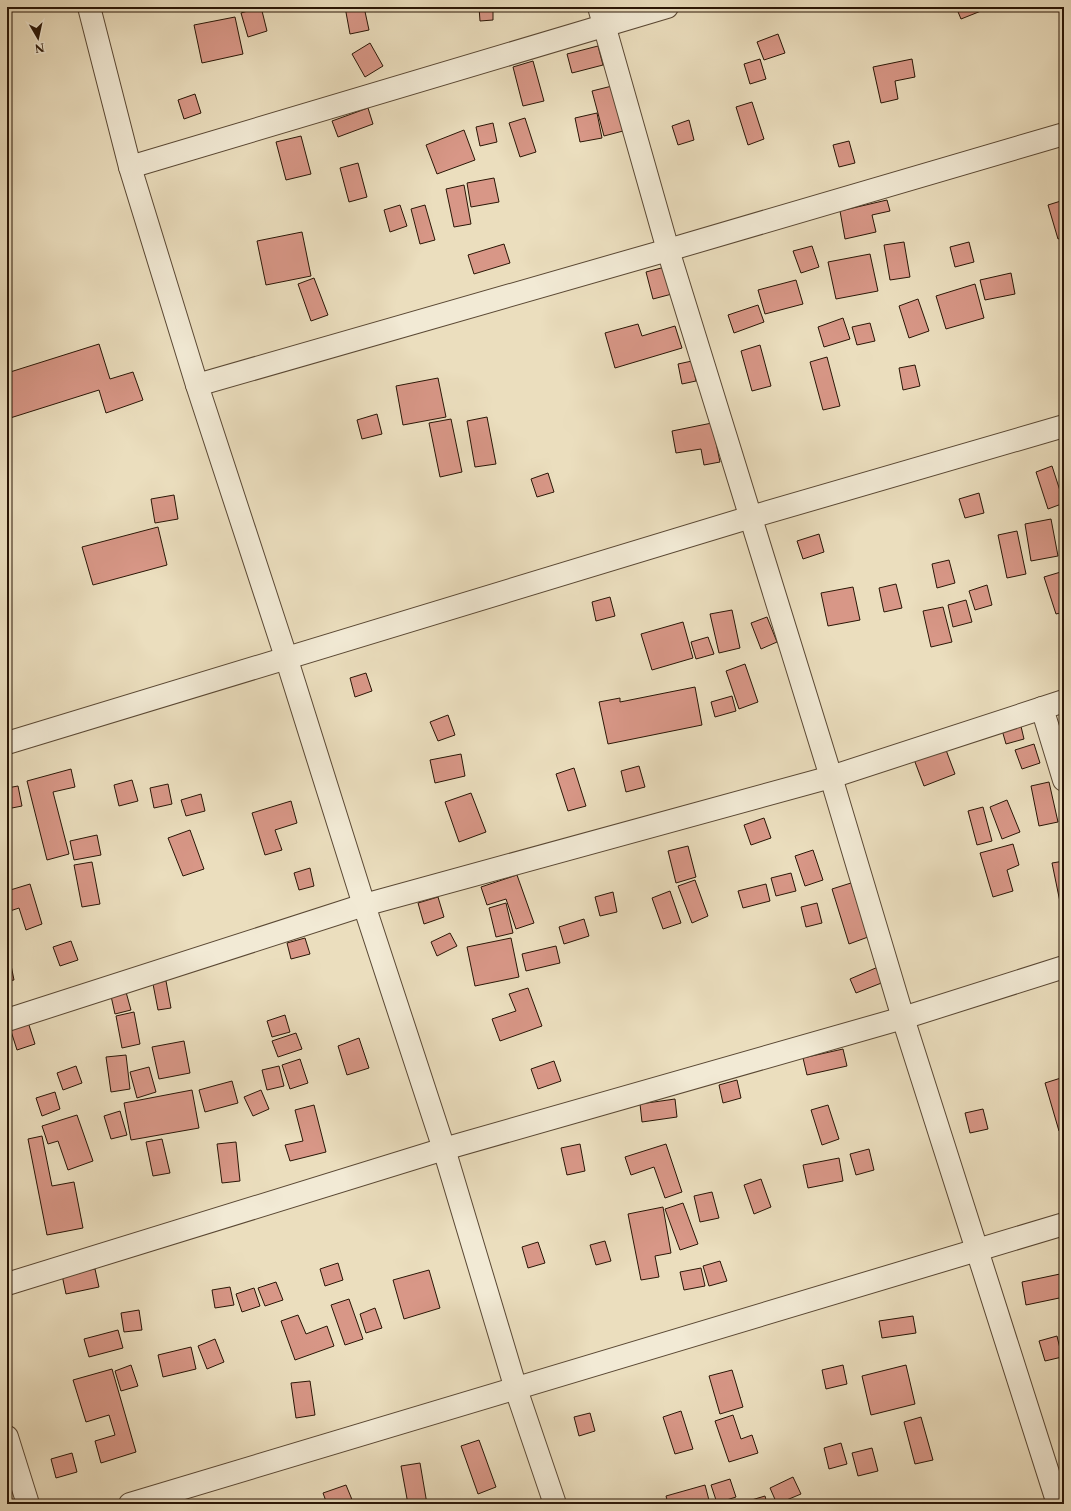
<svg xmlns="http://www.w3.org/2000/svg" width="1071" height="1511" viewBox="0 0 1071 1511" font-family="'Libre Caslon Text',serif">
<rect width="100%" height="100%" fill="#ebdebe"/>
<filter id="stains"><feTurbulence type="fractalNoise" baseFrequency=".005" numOctaves="4"/><feColorMatrix values="0 0 0 0 .2 0 0 0 0 .09 0 0 0 0 .02 0 0 0 .5 -.17"/></filter>
<radialGradient id="worn" r=".72"><stop offset=".6" stop-color="#630" stop-opacity="0"/><stop offset="1" stop-color="#630" stop-opacity=".3"/></radialGradient>
<g fill="#d89787" stroke="#2a1606">
<polygon points="261,7 267,31 248,37 241,13"/>
<polygon points="345,7 364,7 369,30 350,34"/>
<polygon points="479,7 493,7 493,20 480,21"/>
<polygon points="956,7 979,7 981,11 961,19"/>
<polygon points="986,7 1000,7 987,11"/>
<polygon points="235,17 243,54 202,63 194,25"/>
<polygon points="778,34 785,53 764,60 757,42"/>
<polygon points="370,43 383,66 365,77 352,54"/>
<polygon points="598,46 603,65 572,73 567,54"/>
<polygon points="760,59 766,79 750,84 744,64"/>
<polygon points="912,59 915,77 895,81 898,99 881,103 873,67"/>
<polygon points="533,61 544,101 523,106 513,67"/>
<polygon points="612,86 623,131 604,136 592,91"/>
<polygon points="195,94 201,113 184,119 178,100"/>
<polygon points="752,102 764,139 748,145 736,107"/>
<polygon points="368,108 373,124 338,137 332,121"/>
<polygon points="597,113 602,138 580,142 575,118"/>
<polygon points="525,118 536,152 520,157 509,123"/>
<polygon points="689,120 694,140 678,145 672,126"/>
<polygon points="493,123 497,142 480,146 476,127"/>
<polygon points="464,130 475,160 437,174 426,145"/>
<polygon points="301,136 311,174 286,180 276,142"/>
<polygon points="849,141 855,163 839,167 833,145"/>
<polygon points="358,163 367,197 349,202 340,168"/>
<polygon points="494,178 499,202 471,207 467,183"/>
<polygon points="464,185 471,224 454,227 446,189"/>
<polygon points="887,200 890,211 872,215 876,232 845,239 840,211"/>
<polygon points="1064,200 1064,237 1058,239 1048,205"/>
<polygon points="400,205 407,226 390,232 384,210"/>
<polygon points="425,205 435,240 420,244 411,209"/>
<polygon points="302,232 311,276 266,285 257,241"/>
<polygon points="904,242 910,277 890,280 884,245"/>
<polygon points="969,242 974,262 955,267 950,247"/>
<polygon points="504,244 510,263 474,274 468,255"/>
<polygon points="812,246 819,267 801,273 793,251"/>
<polygon points="870,254 878,291 836,299 828,262"/>
<polygon points="665,267 672,294 653,299 646,272"/>
<polygon points="1011,273 1015,294 985,300 980,280"/>
<polygon points="314,278 328,315 311,321 298,284"/>
<polygon points="796,280 803,304 765,314 758,290"/>
<polygon points="975,284 984,318 946,329 936,296"/>
<polygon points="918,299 929,331 909,338 899,306"/>
<polygon points="758,305 764,322 734,333 728,315"/>
<polygon points="843,318 850,339 824,347 818,327"/>
<polygon points="870,323 875,341 857,345 852,327"/>
<polygon points="638,324 642,336 675,326 682,348 615,368 605,333"/>
<polygon points="99,344 110,379 133,372 143,400 106,413 99,390 7,419 7,373"/>
<polygon points="760,345 771,386 752,391 741,351"/>
<polygon points="827,357 840,406 823,410 810,362"/>
<polygon points="692,361 696,381 682,384 678,364"/>
<polygon points="915,365 920,386 903,390 899,368"/>
<polygon points="438,378 446,417 403,425 396,386"/>
<polygon points="377,414 382,434 362,439 357,420"/>
<polygon points="487,417 496,464 475,467 467,421"/>
<polygon points="451,419 462,472 440,477 429,423"/>
<polygon points="712,423 720,462 704,465 701,449 676,453 672,431"/>
<polygon points="1052,466 1064,503 1048,509 1036,472"/>
<polygon points="548,473 554,492 537,497 531,479"/>
<polygon points="979,493 984,513 965,518 959,499"/>
<polygon points="174,495 178,519 155,523 151,499"/>
<polygon points="1051,519 1058,556 1031,561 1025,524"/>
<polygon points="158,527 167,565 93,585 82,547"/>
<polygon points="1017,531 1026,574 1007,578 998,535"/>
<polygon points="819,534 824,552 803,559 797,541"/>
<polygon points="949,560 955,583 937,588 932,564"/>
<polygon points="1064,571 1064,612 1056,614 1044,577"/>
<polygon points="896,584 902,608 884,612 879,588"/>
<polygon points="987,585 992,605 975,610 969,591"/>
<polygon points="853,587 860,620 828,626 821,593"/>
<polygon points="610,597 615,616 596,621 592,602"/>
<polygon points="966,600 972,622 953,627 948,605"/>
<polygon points="943,607 952,642 931,647 923,611"/>
<polygon points="732,610 740,648 719,653 710,614"/>
<polygon points="767,617 777,642 761,649 751,623"/>
<polygon points="683,622 693,658 652,670 641,634"/>
<polygon points="708,637 714,654 696,659 691,642"/>
<polygon points="745,664 758,702 739,709 726,671"/>
<polygon points="366,673 372,691 355,697 350,678"/>
<polygon points="695,687 702,725 608,744 599,702 620,698 620,702"/>
<polygon points="732,696 736,711 715,717 711,702"/>
<polygon points="448,715 455,735 438,741 430,722"/>
<polygon points="1019,718 1024,739 1006,744 1000,723"/>
<polygon points="943,742 955,774 924,786 912,754"/>
<polygon points="1034,744 1040,763 1022,769 1015,750"/>
<polygon points="461,754 465,776 435,783 430,760"/>
<polygon points="639,766 645,787 626,792 621,771"/>
<polygon points="574,768 586,806 568,811 556,774"/>
<polygon points="71,769 75,787 53,792 69,854 47,860 27,781"/>
<polygon points="132,780 138,801 119,806 114,785"/>
<polygon points="1049,782 1058,822 1039,826 1031,786"/>
<polygon points="168,784 172,804 154,808 150,788"/>
<polygon points="18,786 22,806 7,809 7,788"/>
<polygon points="471,793 486,832 459,842 445,802"/>
<polygon points="201,794 205,811 186,816 181,800"/>
<polygon points="1007,800 1020,832 1002,839 990,807"/>
<polygon points="291,801 297,823 275,830 282,850 265,855 252,813"/>
<polygon points="983,807 992,841 977,845 968,811"/>
<polygon points="764,818 771,838 751,845 744,825"/>
<polygon points="190,830 204,869 183,876 168,838"/>
<polygon points="97,835 101,855 74,860 70,841"/>
<polygon points="1013,844 1019,865 1007,870 1013,891 993,897 980,853"/>
<polygon points="688,846 696,877 676,883 668,851"/>
<polygon points="813,850 823,880 805,886 795,856"/>
<polygon points="1064,861 1064,902 1060,902 1052,863"/>
<polygon points="92,862 100,904 82,907 74,865"/>
<polygon points="310,868 314,886 299,890 294,873"/>
<polygon points="791,873 796,891 776,896 771,878"/>
<polygon points="517,875 534,923 516,929 506,899 487,905 481,887"/>
<polygon points="695,880 708,916 692,923 678,886"/>
<polygon points="851,883 868,937 849,944 832,889"/>
<polygon points="30,884 42,924 26,930 19,908 7,912 7,891"/>
<polygon points="766,884 770,901 743,908 738,891"/>
<polygon points="670,891 681,923 663,929 652,898"/>
<polygon points="613,892 617,912 600,916 595,897"/>
<polygon points="438,897 444,917 424,924 418,903"/>
<polygon points="506,903 513,933 496,937 489,908"/>
<polygon points="817,903 822,923 806,927 801,907"/>
<polygon points="584,919 589,936 564,944 559,927"/>
<polygon points="450,933 457,946 437,956 431,942"/>
<polygon points="305,938 310,954 291,959 287,943"/>
<polygon points="511,938 519,977 475,986 467,947"/>
<polygon points="71,941 78,960 60,966 53,947"/>
<polygon points="556,946 560,963 526,971 522,954"/>
<polygon points="8,950 14,980 7,981 7,951"/>
<polygon points="878,967 884,982 856,993 850,979"/>
<polygon points="166,981 171,1008 158,1010 153,984"/>
<polygon points="528,988 542,1026 500,1041 492,1019 516,1011 509,994"/>
<polygon points="126,992 131,1010 115,1014 111,996"/>
<polygon points="134,1012 140,1044 122,1048 116,1016"/>
<polygon points="285,1015 290,1032 272,1037 267,1021"/>
<polygon points="28,1022 35,1044 17,1050 10,1028"/>
<polygon points="296,1033 302,1049 278,1057 272,1041"/>
<polygon points="359,1038 369,1068 347,1075 338,1046"/>
<polygon points="184,1041 190,1073 159,1079 152,1047"/>
<polygon points="843,1049 847,1066 807,1075 803,1058"/>
<polygon points="126,1055 130,1089 111,1092 106,1057"/>
<polygon points="300,1059 308,1083 290,1089 282,1065"/>
<polygon points="554,1061 561,1081 538,1089 531,1069"/>
<polygon points="76,1066 82,1083 63,1090 57,1073"/>
<polygon points="279,1066 284,1086 267,1090 262,1070"/>
<polygon points="149,1067 156,1092 137,1098 130,1072"/>
<polygon points="1064,1077 1064,1129 1059,1131 1045,1083"/>
<polygon points="737,1080 741,1098 723,1103 719,1085"/>
<polygon points="232,1081 238,1103 205,1112 199,1090"/>
<polygon points="192,1090 199,1128 131,1140 124,1103"/>
<polygon points="261,1090 269,1109 253,1116 244,1097"/>
<polygon points="55,1092 60,1109 42,1116 36,1098"/>
<polygon points="675,1099 677,1117 642,1122 640,1104"/>
<polygon points="314,1105 326,1152 290,1161 285,1145 303,1141 295,1110"/>
<polygon points="828,1105 839,1139 822,1145 811,1110"/>
<polygon points="983,1109 988,1129 970,1133 965,1113"/>
<polygon points="120,1111 127,1135 111,1139 104,1116"/>
<polygon points="77,1115 93,1161 68,1170 58,1141 48,1144 42,1126"/>
<polygon points="42,1136 52,1186 74,1182 83,1228 47,1235 28,1139"/>
<polygon points="162,1139 170,1173 153,1176 146,1142"/>
<polygon points="236,1142 240,1181 222,1183 217,1144"/>
<polygon points="580,1144 585,1171 567,1175 561,1148"/>
<polygon points="666,1144 682,1192 665,1198 654,1167 631,1175 625,1157"/>
<polygon points="869,1149 874,1170 856,1175 850,1154"/>
<polygon points="839,1158 843,1181 808,1188 803,1165"/>
<polygon points="761,1179 771,1207 754,1214 744,1185"/>
<polygon points="712,1192 719,1218 700,1222 694,1196"/>
<polygon points="683,1203 698,1244 680,1250 665,1209"/>
<polygon points="663,1207 671,1253 655,1256 659,1277 641,1280 628,1214"/>
<polygon points="605,1241 611,1261 596,1265 590,1245"/>
<polygon points="538,1242 545,1263 528,1268 522,1247"/>
<polygon points="720,1261 727,1281 709,1286 703,1266"/>
<polygon points="338,1263 343,1280 325,1286 320,1269"/>
<polygon points="701,1268 705,1286 684,1290 680,1272"/>
<polygon points="95,1269 99,1287 66,1294 62,1275"/>
<polygon points="429,1270 440,1308 404,1319 393,1280"/>
<polygon points="1060,1274 1064,1297 1026,1305 1022,1282"/>
<polygon points="276,1282 283,1300 265,1306 258,1288"/>
<polygon points="230,1287 234,1305 215,1308 212,1290"/>
<polygon points="254,1288 260,1306 242,1312 236,1294"/>
<polygon points="349,1299 363,1339 345,1345 331,1305"/>
<polygon points="375,1308 382,1328 366,1333 360,1314"/>
<polygon points="139,1310 142,1330 124,1332 121,1313"/>
<polygon points="298,1315 306,1334 327,1326 334,1346 295,1360 281,1321"/>
<polygon points="913,1316 916,1333 882,1338 879,1321"/>
<polygon points="118,1330 123,1348 89,1357 84,1339"/>
<polygon points="1057,1336 1062,1357 1045,1361 1039,1341"/>
<polygon points="215,1339 224,1362 207,1369 198,1346"/>
<polygon points="191,1347 196,1369 163,1377 158,1355"/>
<polygon points="131,1365 138,1386 121,1391 115,1371"/>
<polygon points="843,1365 847,1384 826,1389 822,1370"/>
<polygon points="906,1365 915,1404 871,1415 862,1376"/>
<polygon points="112,1369 136,1452 101,1463 95,1441 115,1435 109,1415 86,1422 73,1380"/>
<polygon points="732,1370 743,1407 720,1414 709,1376"/>
<polygon points="310,1381 315,1415 296,1418 291,1383"/>
<polygon points="681,1411 693,1449 675,1454 663,1417"/>
<polygon points="590,1413 595,1431 579,1436 574,1417"/>
<polygon points="733,1415 741,1439 752,1435 758,1453 729,1462 715,1421"/>
<polygon points="921,1417 933,1460 915,1464 904,1422"/>
<polygon points="479,1440 496,1487 478,1494 461,1446"/>
<polygon points="841,1443 847,1464 829,1469 824,1448"/>
<polygon points="872,1448 878,1471 858,1476 852,1453"/>
<polygon points="72,1453 77,1472 56,1478 51,1459"/>
<polygon points="420,1463 427,1504 408,1504 401,1466"/>
<polygon points="793,1477 801,1494 777,1504 770,1488"/>
<polygon points="730,1479 736,1497 717,1503 711,1485"/>
<polygon points="346,1485 353,1502 348,1504 327,1504 323,1493"/>
<polygon points="705,1485 710,1504 668,1504 666,1496"/>
<polygon points="765,1496 767,1504 738,1504"/>
</g>
<g fill="none" stroke-linecap="round" stroke-linejoin="round">
<g stroke="#5a4834" stroke-width="24">
<g id="minor">
<polyline points="89,7 130,167 197,385 286,657 364,905 444,1149 516,1389 555,1504"/>
<polyline points="599,7 668,250 831,777 903,1018 1058,1504"/>
<polyline points="130,167 667,7"/>
<polyline points="197,385 668,250 1064,134"/>
<polyline points="1042,708 1064,780"/>
<polyline points="7,743 751,517 1064,426"/>
<polyline points="7,1020 364,905 831,777 1064,701"/>
<polyline points="7,1284 444,1149 903,1018 1064,967"/>
<polyline points="7,1437 28,1504"/>
<polyline points="130,1504 1064,1224"/>
</g>
</g>
<use href="#minor" stroke="#f2ead5" stroke-width="22"/>
</g>
<rect width="1071" height="1511" fill="none" stroke="#ebdebe" stroke-width="24"/>
<rect x="8" y="8" width="1055" height="1495" fill="none" stroke="#2a1606" stroke-width="2"/>
<rect x="12" y="12" width="1047" height="1487" fill="none" stroke="#2a1606"/>
<g transform="translate(38 38) rotate(171)" stroke="#f2ead5" stroke-width="3" paint-order="stroke">
<path d="M0-3L7 15L0 10L-7 15Z" fill="#2a1606"/>
<text y="-6" font-size="11" font-weight="bold" text-anchor="middle" fill="#2a1606">N</text>
</g>
<rect width="100%" height="100%" filter="url(#stains)"/>
<rect width="100%" height="100%" fill="url(#worn)"/>
</svg>
